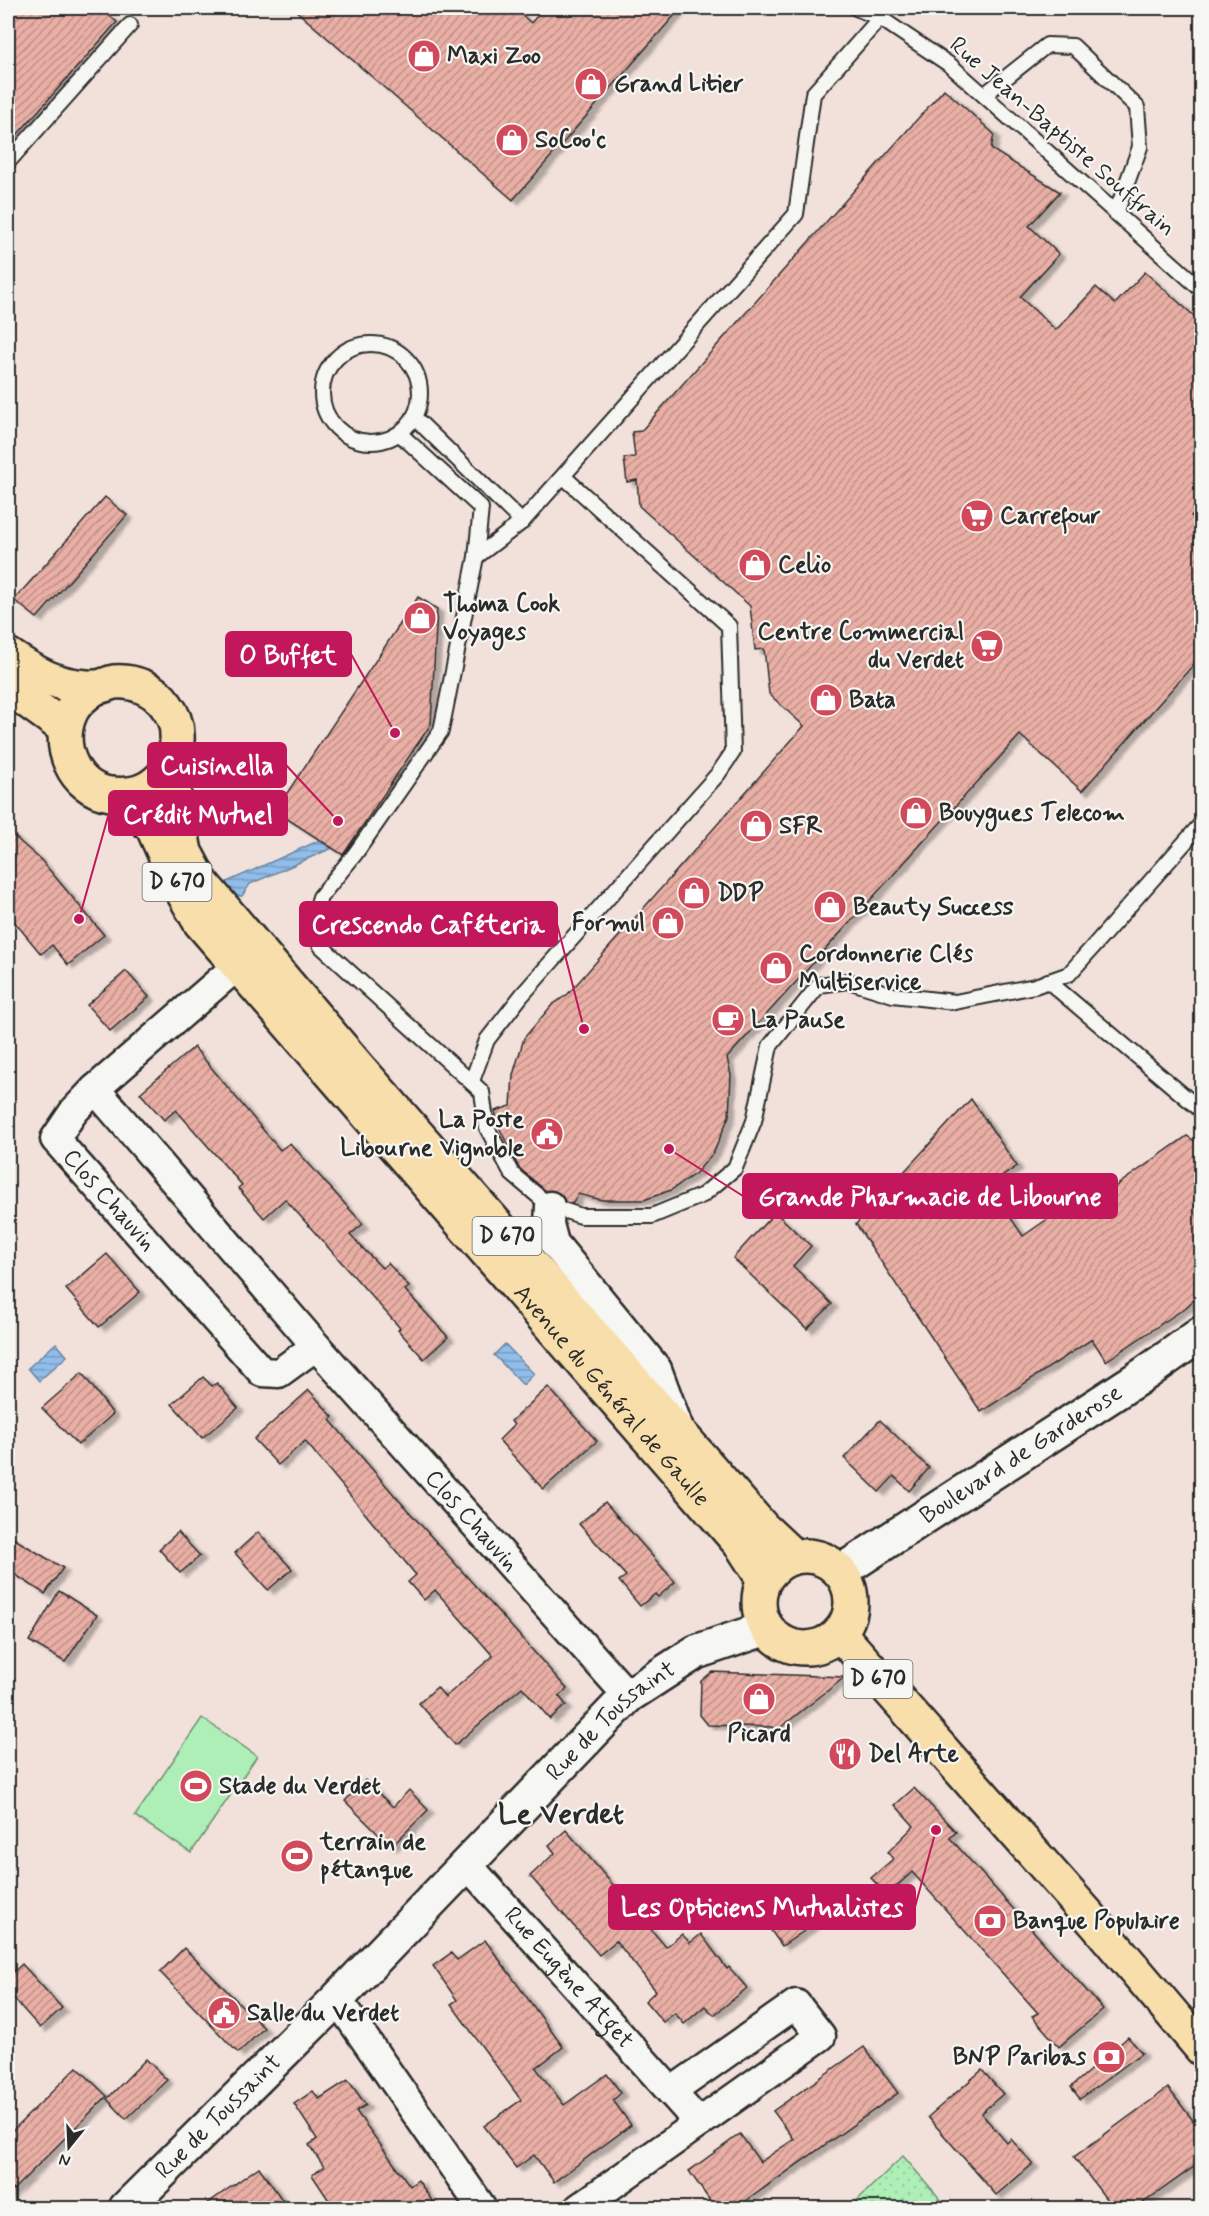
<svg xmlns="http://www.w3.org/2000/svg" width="1209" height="2216" viewBox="0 0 1209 2216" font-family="Mynerve,sans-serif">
<defs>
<pattern id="grass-dots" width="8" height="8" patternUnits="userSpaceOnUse" patternTransform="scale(1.5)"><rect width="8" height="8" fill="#aeefb7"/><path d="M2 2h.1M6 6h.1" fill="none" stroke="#96cd9e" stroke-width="1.8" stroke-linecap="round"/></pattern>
<pattern id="water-rules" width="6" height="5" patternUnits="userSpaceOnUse" patternTransform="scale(1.5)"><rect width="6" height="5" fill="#91bdea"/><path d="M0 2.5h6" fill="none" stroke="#779abe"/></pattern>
<pattern id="building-hatch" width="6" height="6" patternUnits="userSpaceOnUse" patternTransform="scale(1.5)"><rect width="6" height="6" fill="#e9afa5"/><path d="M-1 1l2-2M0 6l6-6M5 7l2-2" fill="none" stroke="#bd8f87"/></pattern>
<filter id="shadow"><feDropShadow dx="6" dy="4" stdDeviation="1.5" flood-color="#0004"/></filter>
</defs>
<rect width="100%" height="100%" fill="#f2e1db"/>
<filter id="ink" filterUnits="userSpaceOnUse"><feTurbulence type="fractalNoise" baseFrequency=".0167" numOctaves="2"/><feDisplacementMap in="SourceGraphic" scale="12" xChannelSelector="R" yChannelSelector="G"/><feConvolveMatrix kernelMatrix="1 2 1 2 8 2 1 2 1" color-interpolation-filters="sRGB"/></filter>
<g filter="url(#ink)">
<polygon fill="url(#grass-dots)" stroke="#6c8d71" stroke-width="1.5" points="903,2156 948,2208 849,2208"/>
<polygon fill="#aeefb7" stroke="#6c8d71" stroke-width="1.5" points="202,1718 257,1756 191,1853 135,1816"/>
<g fill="url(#water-rules)" stroke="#68839e" stroke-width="1.5">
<polygon points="320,840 332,848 250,884 242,896 229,896 218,886"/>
<polygon points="56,1343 67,1356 39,1381 28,1368"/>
<polygon points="505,1344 534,1374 523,1385 494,1355"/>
</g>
<g fill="url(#building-hatch)" stroke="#2b2b2b" stroke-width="1.5" filter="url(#shadow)">
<polygon points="8,8 100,8 117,22 8,145"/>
<polygon points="293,8 514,8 531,23 544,8 681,8 513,200"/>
<polygon points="944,89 994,134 991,149 1060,192 1029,226 1059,254 1020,297 1056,330 1096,287 1115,304 1145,272 1202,323 1202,504 1191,516 1202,524 1202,655 1082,791 1020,735 727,1058 731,1075 729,1116 714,1152 696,1173 671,1190 644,1200 602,1200 578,1194 572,1204 565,1202 559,1193 546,1191 519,1168 498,1125 495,1111 511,1106 513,1075 524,1038 552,1005 568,994 804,726 769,694 764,649 755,650 750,606 639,506 637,480 627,482 624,458 635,457 632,432 641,431"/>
<polygon points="105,497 127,515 37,618 14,600"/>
<polygon points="418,597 437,609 431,724 343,855 275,811"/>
<polygon points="8,831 41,860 104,935 68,965 52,945 41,954 8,914"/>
<polygon points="126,971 149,997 110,1031 87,1005"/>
<polygon points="194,1047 280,1150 290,1143 363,1224 350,1235 382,1268 388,1263 409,1287 405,1290 448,1337 424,1359 398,1330 400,1328 285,1199 264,1218 238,1188 242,1185 176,1110 164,1120 140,1093"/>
<polygon points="971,1099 1017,1166 989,1186 1023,1236 1062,1209 1069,1219 1187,1136 1202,1146 1202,1293 1185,1308 1106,1361 1092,1339 981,1412 856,1224"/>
<polygon points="775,1212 811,1246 793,1266 832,1304 807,1329 733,1258"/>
<polygon points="107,1254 140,1292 99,1327 66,1289"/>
<polygon points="82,1373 113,1414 78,1445 42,1408"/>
<polygon points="203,1377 212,1386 217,1383 238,1408 202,1438 172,1404"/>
<polygon points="548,1387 597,1441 543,1489 499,1440 514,1425 511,1421"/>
<polygon points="309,1390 333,1417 330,1420 396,1497 567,1689 559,1696 566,1705 550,1719 522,1687 455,1745 419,1703 437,1687 445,1697 493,1656 435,1590 424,1600 408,1582 416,1575 305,1441 278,1465 254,1439"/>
<polygon points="880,1420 929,1468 909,1491 894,1476 879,1492 844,1458"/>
<polygon points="605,1502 675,1582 658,1597 655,1594 640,1606 619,1581 626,1576 579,1524"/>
<polygon points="178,1532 200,1556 180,1573 159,1549"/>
<polygon points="258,1532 292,1569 268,1590 235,1553"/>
<polygon points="8,1535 63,1568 45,1594 8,1570"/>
<polygon points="59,1591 97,1615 65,1662 29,1641"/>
<polygon points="712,1672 845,1677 776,1731 773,1727 708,1725 700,1715 701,1681"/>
<polygon points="365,1780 393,1807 409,1790 428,1810 391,1847 345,1801"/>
<polygon points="914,1788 956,1832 950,1838 1103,2009 1059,2047 1032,2016 1038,2013 912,1872 887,1895 871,1878 893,1859 888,1852 914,1826 895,1805"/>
<polygon points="566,1830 666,1947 682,1934 690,1943 701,1934 727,1969 729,1967 747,1988 714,2015 705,2006 684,2024 675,2013 663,2022 645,2001 656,1991 616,1941 599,1955 530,1876 555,1853 549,1845"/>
<polygon points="804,1892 823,1918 782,1946 764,1921"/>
<polygon points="485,1940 563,2047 536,2068 564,2105 607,2074 621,2093 613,2100 631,2125 554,2182 534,2155 516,2168 484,2126 521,2100 451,2004 457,2000 433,1966 451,1953 457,1960"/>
<polygon points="184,1948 264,2028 238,2053 160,1972"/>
<polygon points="22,1964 62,2008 40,2028 8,1992 8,1977"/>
<polygon points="1128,2037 1142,2053 1080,2099 1071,2087"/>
<polygon points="864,2047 898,2093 736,2208 715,2208 689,2171 740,2134 760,2162 794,2139 773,2111"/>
<polygon points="146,2059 167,2080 126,2119 107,2099"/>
<polygon points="77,2067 107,2096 8,2195 8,2135"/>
<polygon points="982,2070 1003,2094 981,2113 1007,2143 1011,2139 1033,2164 996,2195 928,2117"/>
<polygon points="348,2080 366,2105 356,2111 410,2186 418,2180 437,2208 334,2208 312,2175 324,2167 309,2145 317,2139 294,2104 313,2091 319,2099"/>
<polygon points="1168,2088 1202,2132 1202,2161 1136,2208 1113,2208 1074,2157"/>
<polygon points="259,2167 288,2208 201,2208"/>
</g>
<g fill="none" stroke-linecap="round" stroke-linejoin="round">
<g stroke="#2b2b2b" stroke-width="18">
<g id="lane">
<polyline points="856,8 880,18 950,65 1202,290"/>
<polyline points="984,95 1047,45 1073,46 1137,107 1140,147 1116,213"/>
<polyline points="8,162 130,25"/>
<circle cx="371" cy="393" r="49"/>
<polyline points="414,417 522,522"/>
<polyline points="400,434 481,508 476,557 441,731 355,854 320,897 311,927 321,946 482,1092 487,1128 512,1174 550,1206 581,1216 652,1216 703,1195 735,1168 754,1121 770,1046 819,985 848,981 893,995 955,1002 1035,986 1069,974 1202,823"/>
<polyline points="476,557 522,522 796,214 813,94 880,18"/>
<polyline points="1048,981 1202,1111"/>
<polyline points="472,1081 487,1040 522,995 718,774 733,752 729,626 564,477"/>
</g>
</g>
<g stroke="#2b2b2b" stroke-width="33">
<g id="street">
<path id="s1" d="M237,966L95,1089L74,1111L55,1139L262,1372L279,1373L316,1346"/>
<path id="s2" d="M95,1089L316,1346L628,1696"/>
<polyline points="550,1206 549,1224 554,1243 657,1369 680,1431"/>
<path id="s3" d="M466,1863L699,2123L579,2208"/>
<polyline points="337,1999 482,2208"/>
<polyline points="671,2092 796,2004 821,2036 699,2123"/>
</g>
</g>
<g stroke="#2b2b2b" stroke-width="38">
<g id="secondary">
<path id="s4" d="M840,1572L1146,1373L1202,1333"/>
<path id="s5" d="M126,2208L337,1999L628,1696L696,1652L767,1628"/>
</g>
</g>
<g stroke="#2b2b2b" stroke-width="38">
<g id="primary">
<path d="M8,655C22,664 39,676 56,681C66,685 85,688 96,687C102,687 108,683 114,682C133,680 155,689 166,705C172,713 177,723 177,734C178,751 173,767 160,779C146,793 130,796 110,794C73,789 55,744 71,712C76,701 86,694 96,687"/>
<polyline points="8,687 65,728"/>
<polyline points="165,774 173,788 185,852 201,882 359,1068 762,1527 794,1557"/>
<path id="s6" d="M122,795L153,828L178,884L200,922L742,1546L764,1580"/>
<circle cx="805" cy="1602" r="46"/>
<polyline points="839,1633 1097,1925 1202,2049"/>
</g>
</g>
<use href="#lane" stroke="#f6f6f2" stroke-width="14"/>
<use href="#street" stroke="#f6f6f2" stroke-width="28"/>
<use href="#secondary" stroke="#f6f6f2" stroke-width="33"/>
<use href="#primary" stroke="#f8deab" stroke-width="33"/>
</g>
</g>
<defs>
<g id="shop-disc" transform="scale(1.725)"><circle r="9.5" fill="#d1495b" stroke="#f6f6f2"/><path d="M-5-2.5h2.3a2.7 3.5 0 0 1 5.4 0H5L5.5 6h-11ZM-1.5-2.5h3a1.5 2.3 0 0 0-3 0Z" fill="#fff"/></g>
<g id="supermarket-disc" transform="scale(1.725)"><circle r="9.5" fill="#d1495b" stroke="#f6f6f2"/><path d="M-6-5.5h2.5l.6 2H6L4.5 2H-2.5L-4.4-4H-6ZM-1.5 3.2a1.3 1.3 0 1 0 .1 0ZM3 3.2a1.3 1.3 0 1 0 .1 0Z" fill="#fff"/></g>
<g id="cafe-disc" transform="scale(1.725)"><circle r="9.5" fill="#d1495b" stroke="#f6f6f2"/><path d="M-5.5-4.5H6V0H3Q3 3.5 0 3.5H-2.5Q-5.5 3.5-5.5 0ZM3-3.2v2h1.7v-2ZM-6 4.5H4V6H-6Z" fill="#fff"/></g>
<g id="civic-disc" transform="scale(1.725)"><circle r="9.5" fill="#d1495b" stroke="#f6f6f2"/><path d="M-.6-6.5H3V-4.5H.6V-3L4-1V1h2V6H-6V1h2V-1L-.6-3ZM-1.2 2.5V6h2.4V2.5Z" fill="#fff"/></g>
<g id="restaurant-disc" transform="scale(1.725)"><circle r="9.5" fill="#d1495b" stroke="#f6f6f2"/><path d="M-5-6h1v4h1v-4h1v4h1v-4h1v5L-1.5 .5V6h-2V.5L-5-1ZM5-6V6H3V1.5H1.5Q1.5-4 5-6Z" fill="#fff"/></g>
<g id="stadium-disc" transform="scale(1.725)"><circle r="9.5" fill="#d1495b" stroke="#f6f6f2"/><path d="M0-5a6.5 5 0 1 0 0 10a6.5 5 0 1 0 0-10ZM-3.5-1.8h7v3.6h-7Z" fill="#fff"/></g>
<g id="bank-disc" transform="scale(1.725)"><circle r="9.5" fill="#d1495b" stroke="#f6f6f2"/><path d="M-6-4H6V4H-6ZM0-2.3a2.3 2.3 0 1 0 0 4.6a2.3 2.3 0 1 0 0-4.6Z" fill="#fff"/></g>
</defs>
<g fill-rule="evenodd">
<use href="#shop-disc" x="424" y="56"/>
<use href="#shop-disc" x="591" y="84"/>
<use href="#shop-disc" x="512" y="140"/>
<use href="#supermarket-disc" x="977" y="516"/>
<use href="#shop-disc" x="755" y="565"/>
<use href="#shop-disc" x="420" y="618"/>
<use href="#supermarket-disc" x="987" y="646"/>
<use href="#shop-disc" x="826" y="700"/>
<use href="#shop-disc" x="916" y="813"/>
<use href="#shop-disc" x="756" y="826"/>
<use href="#shop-disc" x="694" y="893"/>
<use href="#shop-disc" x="830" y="907"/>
<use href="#shop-disc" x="668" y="923"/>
<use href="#shop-disc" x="776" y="968"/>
<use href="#cafe-disc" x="728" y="1020"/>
<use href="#civic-disc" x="547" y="1134"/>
<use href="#shop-disc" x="759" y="1699"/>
<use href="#restaurant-disc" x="845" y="1754"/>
<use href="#stadium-disc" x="196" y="1786"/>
<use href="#stadium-disc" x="297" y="1856"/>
<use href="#bank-disc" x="990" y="1921"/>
<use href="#civic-disc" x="224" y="2013"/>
<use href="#bank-disc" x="1109" y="2057"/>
</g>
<g text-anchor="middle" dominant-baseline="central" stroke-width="4.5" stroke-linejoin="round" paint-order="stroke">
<g fill="#f6f6f2" stroke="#686867" stroke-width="1.5">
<rect x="142.5" y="863" width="69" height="38" rx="4.5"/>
<rect x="472.5" y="1217" width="69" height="38" rx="4.5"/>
<rect x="843.5" y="1660" width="69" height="38" rx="4.5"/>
</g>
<g font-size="22" font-weight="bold" fill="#2b2b2b">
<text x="177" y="882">D 670</text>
<text x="507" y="1236">D 670</text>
<text x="878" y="1679">D 670</text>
</g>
<g font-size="24" font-weight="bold" fill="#2b2b2b" stroke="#f6f6f2" text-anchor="start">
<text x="447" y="56">Maxi Zoo</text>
<text x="614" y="84">Grand Litier</text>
<text x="535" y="140">SoCoo'c</text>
<text x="1000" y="516">Carrefour</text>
<text x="778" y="565">Celio</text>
<text x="443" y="604">Thoma Cook<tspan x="443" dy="28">Voyages</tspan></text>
<text x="964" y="632" text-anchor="end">Centre Commercial<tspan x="964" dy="28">du Verdet</tspan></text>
<text x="849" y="700">Bata</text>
<text x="939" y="813">Bouygues Telecom</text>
<text x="779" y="826">SFR</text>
<text x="717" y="893">DDP</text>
<text x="853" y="907">Beauty Success</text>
<text x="645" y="923" text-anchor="end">Formul</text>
<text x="799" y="954">Cordonnerie Clés<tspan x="799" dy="28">Multiservice</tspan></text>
<text x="751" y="1020">La Pause</text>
<text x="524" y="1120" text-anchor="end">La Poste<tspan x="524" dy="28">Libourne Vignoble</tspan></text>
<text x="759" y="1734" text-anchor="middle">Picard</text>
<text x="868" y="1754">Del Arte</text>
<text x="219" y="1786">Stade du Verdet</text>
<text x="320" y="1842">terrain de<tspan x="320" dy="28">pétanque</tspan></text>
<text x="1013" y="1921">Banque Populaire</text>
<text x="247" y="2013">Salle du Verdet</text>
<text x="1086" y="2057" text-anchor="end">BNP Paribas</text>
</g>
<g font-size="24" fill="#2b2b2b" stroke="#f6f6f2">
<text transform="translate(1062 137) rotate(41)">Rue Jean-Baptiste Souffrain</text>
<text stroke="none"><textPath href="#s1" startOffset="334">Clos Chauvin</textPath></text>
<text stroke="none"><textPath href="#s6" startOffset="778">Avenue du Général de Gaulle</textPath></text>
<text stroke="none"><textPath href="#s4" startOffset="216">Boulevard de Garderose</textPath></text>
<text stroke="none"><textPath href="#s2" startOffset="573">Clos Chauvin</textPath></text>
<text stroke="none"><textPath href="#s5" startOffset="688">Rue de Toussaint</textPath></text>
<text stroke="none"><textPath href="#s3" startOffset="154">Rue Eugène Atget</textPath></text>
<text stroke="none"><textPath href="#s5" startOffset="130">Rue de Toussaint</textPath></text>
</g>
<g font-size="30" font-weight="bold" fill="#2b2b2b" stroke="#f6f6f2">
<text x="561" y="1814">Le Verdet</text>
</g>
</g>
<path fill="none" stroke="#c2185b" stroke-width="2" d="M395 733L351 654M338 821L286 765M79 919L109 813M584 1029L557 924M669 1149L743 1196M936 1830L915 1907"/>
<g fill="#c2185b" stroke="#f6f6f2" stroke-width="2">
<circle cx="395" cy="733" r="6"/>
<circle cx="338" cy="821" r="6"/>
<circle cx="79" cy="919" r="6"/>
<circle cx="584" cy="1029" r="6"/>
<circle cx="669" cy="1149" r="6"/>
<circle cx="936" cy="1830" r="6"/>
</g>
<g fill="#c2185b" stroke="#c2185b" stroke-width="2">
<rect x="226" y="632" width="125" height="44" rx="6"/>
<rect x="148" y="743" width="138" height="44" rx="6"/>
<rect x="109" y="791" width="178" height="44" rx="6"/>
<rect x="300" y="902" width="257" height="44" rx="6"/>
<rect x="743" y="1174" width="374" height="44" rx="6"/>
<rect x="609" y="1885" width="306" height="44" rx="6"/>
</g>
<g font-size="26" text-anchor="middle" font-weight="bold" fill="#fff">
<text x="288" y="664">O Buffet</text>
<text x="217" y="774">Cuisinella</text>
<text x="198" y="823">Crédit Mutuel</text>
<text x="428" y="933">Crescendo Caféteria</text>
<text x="930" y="1205">Grande Pharmacie de Libourne</text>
<text x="762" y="1916">Les Opticiens Mutualistes</text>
</g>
<rect width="1209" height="2216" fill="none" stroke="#f6f6f2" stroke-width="30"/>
<rect x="15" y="15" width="1179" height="2186" fill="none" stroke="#2b2b2b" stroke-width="2" filter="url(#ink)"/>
<g transform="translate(69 2147) rotate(198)" stroke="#f6f6f2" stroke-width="4.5" paint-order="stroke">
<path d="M0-4.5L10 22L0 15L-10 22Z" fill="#2b2b2b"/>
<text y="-9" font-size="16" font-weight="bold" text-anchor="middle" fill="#2b2b2b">N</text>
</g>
</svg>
